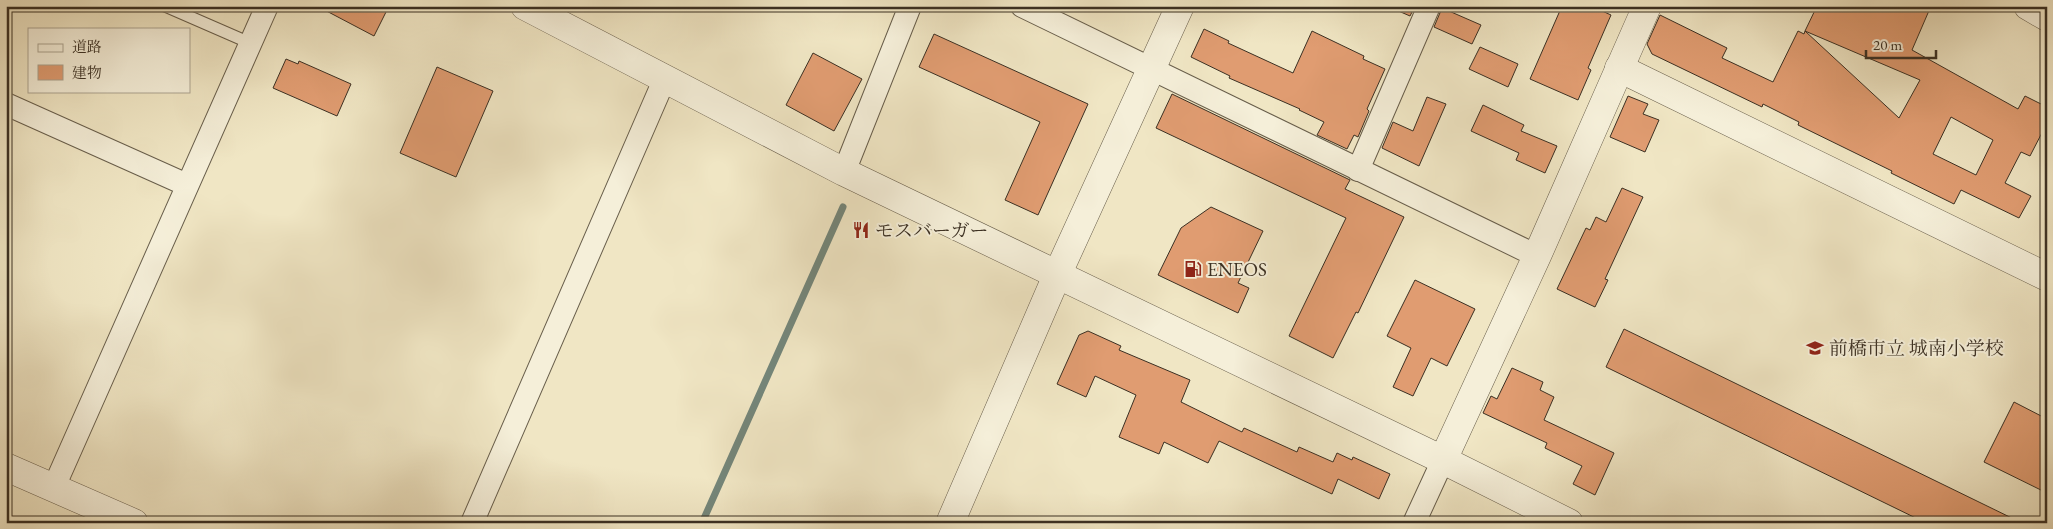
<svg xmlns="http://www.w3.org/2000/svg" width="2053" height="529" viewBox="0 0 2053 529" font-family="'EB Garamond','Noto Serif JP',serif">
<rect width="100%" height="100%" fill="#f0e6c4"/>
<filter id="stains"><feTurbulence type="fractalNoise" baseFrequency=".004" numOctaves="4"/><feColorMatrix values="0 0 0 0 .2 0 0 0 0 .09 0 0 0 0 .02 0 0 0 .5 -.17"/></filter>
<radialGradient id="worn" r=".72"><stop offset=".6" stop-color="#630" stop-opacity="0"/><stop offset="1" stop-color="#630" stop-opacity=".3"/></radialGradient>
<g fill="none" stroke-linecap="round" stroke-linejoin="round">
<polyline stroke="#74867a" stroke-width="7" points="702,523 843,207"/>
</g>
<g fill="#e09c71" stroke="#3b3023" fill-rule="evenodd">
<polygon points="317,6 389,6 374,36"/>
<polygon points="1387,6 1415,6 1410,16"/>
<polygon points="1562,6 1591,6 1611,15 1588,68 1591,70 1578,100 1530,79"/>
<path d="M1817,6H1931L1912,50L2018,109L2025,96L2047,107V123L2030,156L2021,152L2005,183L2031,196L2019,218L1961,190L1954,204L1891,173L1892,171L1798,125L1799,122L1763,104L1762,107L1652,54L1647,44L1660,15L1727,48L1722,58L1773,82L1798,31L1804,34L1805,31L1899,118L1920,80L1805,31ZM1951,117L1993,140L1976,175L1933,154Z"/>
<polygon points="1442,8 1481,25 1472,44 1434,27"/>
<polygon points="1204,29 1229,41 1228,43 1293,73 1312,31 1364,56 1363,59 1385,69 1367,109 1369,111 1358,137 1354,135 1347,149 1317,135 1324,122 1299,110 1300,109 1229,78 1230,76 1191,57"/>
<polygon points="934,34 1088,104 1038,215 1005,200 1040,122 919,67"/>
<polygon points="1480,47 1518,64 1508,87 1469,69"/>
<polygon points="813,53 862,79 834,131 786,105"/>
<polygon points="286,59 298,64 299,61 351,84 337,116 273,88"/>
<polygon points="437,67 493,91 456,177 400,153"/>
<polygon points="1172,94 1350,180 1345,189 1404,217 1358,313 1356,312 1333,358 1289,336 1346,218 1156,128"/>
<polygon points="1628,96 1648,104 1643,114 1659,120 1645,152 1610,137"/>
<polygon points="1427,97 1446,104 1419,166 1382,148 1393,122 1413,131"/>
<polygon points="1483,105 1524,125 1521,131 1557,146 1545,173 1516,160 1519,153 1471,131"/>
<polygon points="1622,188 1643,197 1605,279 1608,280 1595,307 1557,289 1586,228 1590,230 1596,217 1606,222"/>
<polygon points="1211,207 1263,231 1238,283 1249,288 1238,313 1158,275 1181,228"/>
<polygon points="1415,280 1475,309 1447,366 1431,358 1413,396 1393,387 1411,348 1387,336"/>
<polygon points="1624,329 2022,523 1926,523 1606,367"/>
<polygon points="1088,331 1121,346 1119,350 1190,380 1181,402 1242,432 1244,428 1297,452 1299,447 1333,462 1337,453 1352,460 1353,457 1390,474 1379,499 1338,479 1332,494 1219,441 1208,463 1164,442 1159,454 1119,437 1136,395 1095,376 1086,397 1057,384 1079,335"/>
<polygon points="1512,368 1543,382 1540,390 1554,397 1544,420 1614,453 1595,495 1573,484 1582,466 1545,448 1547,443 1483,413 1491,396 1497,399"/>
<polygon points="2014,402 2047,419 2047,493 1984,462"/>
</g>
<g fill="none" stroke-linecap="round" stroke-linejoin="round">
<g stroke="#685e4b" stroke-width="13">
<polyline id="service" points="165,6 250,43"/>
</g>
<g stroke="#685e4b" stroke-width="24">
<g id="minor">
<polyline points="1022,6 1537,256"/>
<polyline points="6,104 187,185"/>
<polyline points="1358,170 1429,6"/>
<polyline points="844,172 910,6"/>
<polyline points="54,487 267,6"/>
<polyline points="472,523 665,78"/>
<polyline points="1414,523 1443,460"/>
</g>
</g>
<g stroke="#685e4b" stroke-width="29">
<g id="tertiary">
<polyline points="525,6 844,172 1443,460 1569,523"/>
<polyline points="2028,6 2047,17"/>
<polyline points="1619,68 2047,277"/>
<polyline points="1443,460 1537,256 1647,6"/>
<polyline points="6,467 134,523"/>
<polyline points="950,523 1058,273 1180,6"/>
</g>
</g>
<use href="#service" stroke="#f5efd9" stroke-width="11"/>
<use href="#minor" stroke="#f5efd9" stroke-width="22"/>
<use href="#tertiary" stroke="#f5efd9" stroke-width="28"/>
</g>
<defs>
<g id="restaurant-bare" transform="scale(1.35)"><path d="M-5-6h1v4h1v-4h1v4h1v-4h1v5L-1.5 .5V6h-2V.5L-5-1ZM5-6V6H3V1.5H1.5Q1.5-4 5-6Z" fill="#8f2418" stroke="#f5efd9" stroke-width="2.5" paint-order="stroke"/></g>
<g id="fuel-bare" transform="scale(1.35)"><path d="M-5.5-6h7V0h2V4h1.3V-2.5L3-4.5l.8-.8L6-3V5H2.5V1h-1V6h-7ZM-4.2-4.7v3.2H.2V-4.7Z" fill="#8f2418" stroke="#f5efd9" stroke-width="2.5" paint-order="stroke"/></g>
<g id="school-bare" transform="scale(1.35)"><path d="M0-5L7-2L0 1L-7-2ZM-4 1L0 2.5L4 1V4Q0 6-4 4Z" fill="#8f2418" stroke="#f5efd9" stroke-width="2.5" paint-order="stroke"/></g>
</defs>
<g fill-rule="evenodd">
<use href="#restaurant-bare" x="861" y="230"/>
<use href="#fuel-bare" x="1193" y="269"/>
<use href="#school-bare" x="1815" y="348"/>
</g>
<g text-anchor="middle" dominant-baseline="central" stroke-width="4" stroke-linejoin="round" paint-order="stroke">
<g font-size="19" fill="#3b3023" stroke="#f5efd9" text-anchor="start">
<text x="875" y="230">モスバーガー</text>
<text x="1207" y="269">ENEOS</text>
<text x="1829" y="348">前橋市立 城南小学校</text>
</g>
</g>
<rect width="2053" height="529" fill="none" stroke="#f0e6c4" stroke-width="25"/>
<rect x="8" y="8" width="2038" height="514" fill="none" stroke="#3b3023" stroke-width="2.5"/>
<rect x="12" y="12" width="2028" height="504" fill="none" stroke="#3b3023"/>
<rect x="28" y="28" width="162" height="65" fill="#f5efd9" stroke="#aba390"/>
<rect x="38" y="44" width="25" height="8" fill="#f5efd9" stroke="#aba390"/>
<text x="72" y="52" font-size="15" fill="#3b3023">道路</text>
<rect x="38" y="65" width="25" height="15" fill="#e09c71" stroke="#aba390"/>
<text x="72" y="78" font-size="15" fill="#3b3023">建物</text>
<path d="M1866 50v8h70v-8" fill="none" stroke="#3b3023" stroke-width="2.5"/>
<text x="1873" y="50" font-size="15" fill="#3b3023" stroke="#f5efd9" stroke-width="4" paint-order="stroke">20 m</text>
<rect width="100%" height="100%" filter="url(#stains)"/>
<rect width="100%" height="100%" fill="url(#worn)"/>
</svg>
